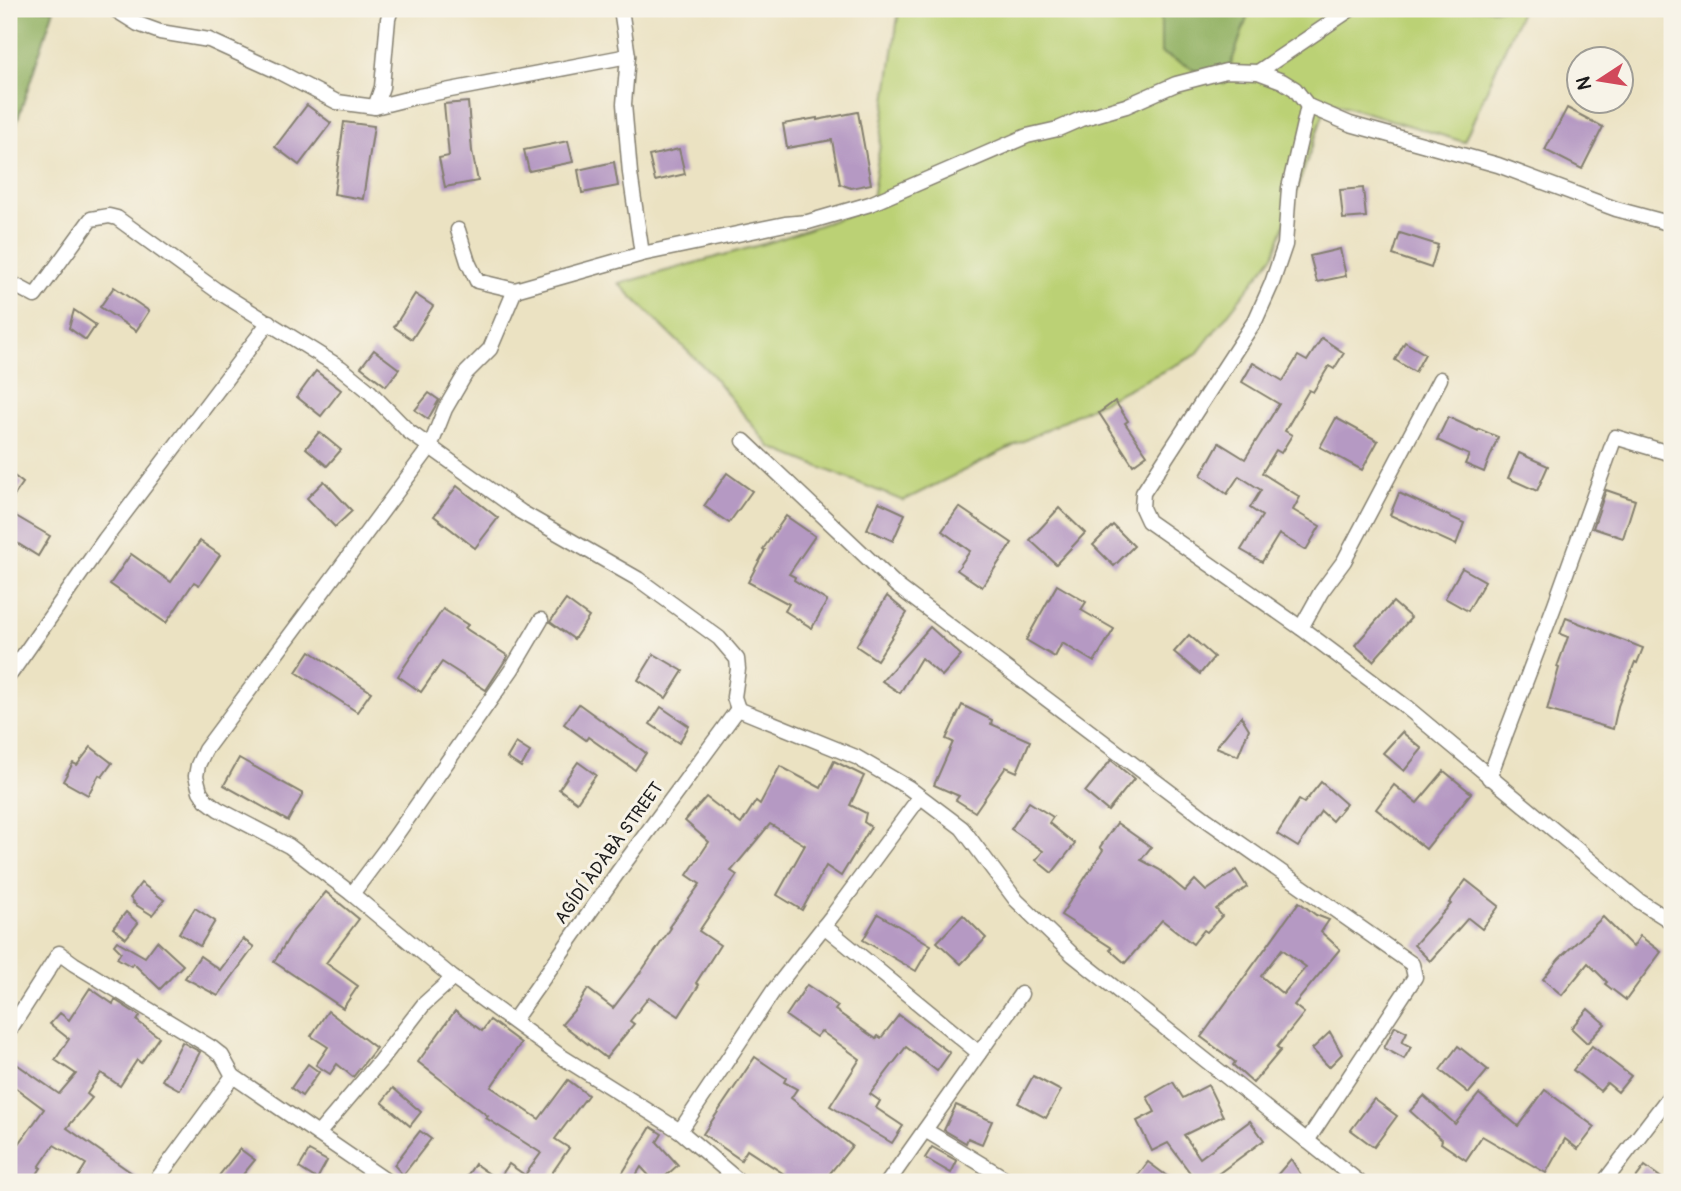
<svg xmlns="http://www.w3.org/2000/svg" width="1681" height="1191" viewBox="0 0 1681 1191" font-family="Pangolin,sans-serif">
<rect width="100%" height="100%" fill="#f7f3e8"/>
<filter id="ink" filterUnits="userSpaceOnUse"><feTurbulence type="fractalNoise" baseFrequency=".0143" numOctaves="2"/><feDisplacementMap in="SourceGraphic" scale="14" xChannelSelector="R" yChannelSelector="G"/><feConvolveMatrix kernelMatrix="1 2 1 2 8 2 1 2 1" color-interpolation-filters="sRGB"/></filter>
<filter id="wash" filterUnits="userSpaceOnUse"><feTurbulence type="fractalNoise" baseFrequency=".00686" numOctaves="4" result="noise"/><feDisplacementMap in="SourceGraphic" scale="28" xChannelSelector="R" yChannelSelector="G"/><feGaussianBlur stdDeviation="1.57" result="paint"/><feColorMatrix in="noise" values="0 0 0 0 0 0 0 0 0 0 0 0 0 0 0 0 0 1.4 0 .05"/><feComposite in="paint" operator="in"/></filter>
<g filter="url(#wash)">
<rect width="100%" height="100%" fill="#ebe2c2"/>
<polygon fill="#bbd175" stroke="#6c7648" stroke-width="2" points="899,9 1161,9 1161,53 1224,84 1250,9 1522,9 1464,142 1328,101 1274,255 1196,355 903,501 770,447 712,375 619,284 774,241 871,207"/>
<g fill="#94b366" stroke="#586841" stroke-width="2">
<polygon points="9,9 54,9 9,146"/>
<polygon points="1161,9 1250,9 1224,84 1161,53"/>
</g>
<g id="blocks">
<g fill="#b599c3" fill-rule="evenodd">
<polygon points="468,102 472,151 478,181 445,187 439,158 449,156 444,104"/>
<polygon points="307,105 331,123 299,165 275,147"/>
<polygon points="1567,108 1603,127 1582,169 1545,150"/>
<polygon points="858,112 871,184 851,188 840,184 832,140 787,148 783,124 817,118 817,120"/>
<polygon points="344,122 374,126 363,199 334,194"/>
<polygon points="568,141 573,162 529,171 524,150"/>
<polygon points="679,149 685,174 655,181 649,156"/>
<polygon points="614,162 618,186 582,193 578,170"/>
<polygon points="1363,188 1366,217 1343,219 1340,190"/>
<polygon points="1400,233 1438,245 1431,268 1393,255"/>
<polygon points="1340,249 1346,276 1317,282 1310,256"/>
<polygon points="114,287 149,311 136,331 100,307"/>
<polygon points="415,294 433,306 412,339 394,327"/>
<polygon points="74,310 96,325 86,340 69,328"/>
<polygon points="1322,338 1344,353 1334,369 1329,366 1313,392 1309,390 1285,431 1292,435 1281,453 1276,450 1262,473 1300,497 1293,510 1320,526 1306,550 1279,534 1262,562 1241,550 1262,516 1250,508 1261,490 1239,476 1227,494 1201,475 1219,443 1245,459 1279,404 1242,382 1253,363 1283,381 1298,356 1307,361"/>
<polygon points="1405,342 1425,354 1415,372 1395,360"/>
<polygon points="374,350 399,369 386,386 361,367"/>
<polygon points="316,371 341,390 321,416 297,397"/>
<polygon points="429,393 439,400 428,419 415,410"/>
<polygon points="1115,401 1128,421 1125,423 1147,455 1133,465 1099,413"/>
<polygon points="1448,417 1478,431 1479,429 1498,437 1484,472 1465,464 1469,455 1437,440"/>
<polygon points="1336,418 1378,441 1362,470 1320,447"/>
<polygon points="319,432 341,450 327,466 306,448"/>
<polygon points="1519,453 1548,466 1537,491 1508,478"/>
<polygon points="9,472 23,483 9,503"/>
<polygon points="727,473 752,491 729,523 704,506"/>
<polygon points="324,481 352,511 335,527 307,498"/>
<polygon points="457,486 498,518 475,548 434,516"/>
<polygon points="1606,490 1635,500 1623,538 1593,528"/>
<polygon points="1399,493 1464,523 1456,545 1390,515"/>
<polygon points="879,502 905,514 893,541 867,529"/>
<polygon points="959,507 1012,543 982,587 957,570 970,551 942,531"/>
<polygon points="1059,508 1085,533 1056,564 1030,540"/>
<polygon points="9,512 50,536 38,556 9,538"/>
<polygon points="786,516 815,536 789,574 795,577 794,580 827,601 812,628 785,611 789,604 748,582 765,550 763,549"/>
<polygon points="1113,525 1134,546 1114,566 1093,545"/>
<polygon points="200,541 220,555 199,585 194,582 166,623 110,584 131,554 171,582"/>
<polygon points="1462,568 1485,581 1468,611 1445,598"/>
<polygon points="1057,585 1086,602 1081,610 1114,629 1094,662 1062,643 1055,657 1026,640"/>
<polygon points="887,596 907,613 877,660 856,646"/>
<polygon points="566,600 589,617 574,639 550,622"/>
<polygon points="1393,602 1411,618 1373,661 1355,645"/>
<polygon points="443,609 468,625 465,628 508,656 486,690 442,662 421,692 398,676"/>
<polygon points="1566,618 1643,648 1637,663 1635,662 1618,706 1613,729 1547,710 1559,668 1557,667 1568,637 1560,634"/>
<polygon points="930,627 961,655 942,676 921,658 900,693 882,681"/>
<polygon points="1189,635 1214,657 1200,674 1174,652"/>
<polygon points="310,651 371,692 357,712 296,672"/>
<polygon points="654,654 683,671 666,698 638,680"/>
<polygon points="579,704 646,753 635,770 588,737 586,740 564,724"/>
<polygon points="962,705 992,720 991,724 1030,741 1017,772 1006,767 975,812 956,800 959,796 934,785 953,742 946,739"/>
<polygon points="661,707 689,726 679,743 650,724"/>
<polygon points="1241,716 1249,729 1238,756 1216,747"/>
<polygon points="1402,732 1422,749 1404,771 1383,753"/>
<polygon points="516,743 530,752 521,767 507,758"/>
<polygon points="91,747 112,763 102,777 99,775 88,795 63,781 73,763 77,765"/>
<polygon points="239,758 303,794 288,821 224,785"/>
<polygon points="1111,760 1134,779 1108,811 1085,792"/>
<polygon points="834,761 864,776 850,805 866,813 864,822 871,827 841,876 826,866 802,910 777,895 805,845 770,824 731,871 737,875 699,931 720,945 696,983 699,985 679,1016 649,997 630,1021 634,1024 606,1058 562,1024 577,1007 588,989 613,1008 643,969 671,928 669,927 700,884 687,875 709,842 685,821 706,797 741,824 756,801 760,804 780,766 821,788"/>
<polygon points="578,762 596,775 577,802 559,789"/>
<polygon points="1444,771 1471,793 1426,849 1376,809 1394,785 1417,803"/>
<polygon points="1321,782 1346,804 1332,821 1321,811 1298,847 1277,834 1299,800 1304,803"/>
<polygon points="1029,802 1053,817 1049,823 1075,844 1052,873 1036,860 1043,851 1011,829"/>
<polygon points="1117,823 1151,847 1141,860 1160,870 1185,891 1195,880 1206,891 1236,870 1247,887 1216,909 1222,916 1207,932 1204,930 1193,944 1162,920 1125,963 1110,950 1112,948 1061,915 1103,850 1100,847"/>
<polygon points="1466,880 1499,906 1482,929 1468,918 1430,961 1414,945 1451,904 1449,903"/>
<polygon points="141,883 164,900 152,915 133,903 134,902 130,898"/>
<polygon points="326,892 359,919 326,963 358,986 343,1008 274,962 293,931"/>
<path d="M1299,902L1316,915L1329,920L1321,932L1340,949L1294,1005L1304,1013L1277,1047L1281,1050L1253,1083L1233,1065L1235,1062L1201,1037ZM1282,949L1306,967L1283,994L1261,976Z"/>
<polygon points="195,908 215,921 200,946 179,933"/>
<polygon points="126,912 138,923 126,938 113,928"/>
<polygon points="878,914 931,945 916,971 863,940"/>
<polygon points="963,915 986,938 961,964 937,942"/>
<polygon points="1603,917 1633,947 1640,936 1661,952 1626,1000 1605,984 1607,982 1588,963 1562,995 1543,979 1559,959"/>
<polygon points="243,939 254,947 218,996 185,978 200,956 220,970"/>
<polygon points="117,941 145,957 157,941 183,965 160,989 133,963 131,966 117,958 121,952 114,945"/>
<polygon points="807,985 838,1006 835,1010 876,1039 878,1036 881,1038 899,1015 950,1053 937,1071 906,1047 870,1094 880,1101 876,1108 903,1126 892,1143 830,1106 860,1059 821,1031 816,1037 786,1016"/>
<polygon points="90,988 113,1004 115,1000 140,1016 137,1021 159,1037 141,1063 137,1060 120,1086 101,1073 87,1094 92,1098 67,1128 145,1182 75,1182 86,1164 54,1145 39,1167 41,1168 32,1182 13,1182 9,1179 9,1143 16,1148 44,1109 9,1083 9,1072 15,1063 59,1094 76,1074 55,1060 69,1039 50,1024 60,1013 69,1020"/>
<polygon points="1588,1009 1605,1024 1587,1043 1571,1028"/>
<polygon points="328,1011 376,1048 353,1077 337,1064 330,1074 316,1065 328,1047 311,1036"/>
<polygon points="455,1011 482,1031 490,1020 521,1043 491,1087 539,1119 568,1080 588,1095 555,1139 569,1148 546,1182 463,1182 475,1164 498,1180 509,1164 525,1175 541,1153 486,1118 488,1116 418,1062"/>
<polygon points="1395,1026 1407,1032 1402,1042 1411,1047 1404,1059 1384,1048"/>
<polygon points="1330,1032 1342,1054 1329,1067 1312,1049"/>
<polygon points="182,1042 200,1052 180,1090 162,1080"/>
<polygon points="1458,1046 1488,1070 1469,1093 1440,1070"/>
<polygon points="1592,1046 1631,1076 1618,1092 1607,1083 1600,1091 1573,1070"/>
<polygon points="755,1057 786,1078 784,1082 797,1089 791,1098 852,1146 823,1182 777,1182 784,1174 747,1150 741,1160 703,1134"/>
<polygon points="308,1064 319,1072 302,1096 291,1088"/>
<polygon points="1033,1076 1061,1091 1046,1118 1018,1103"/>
<polygon points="1173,1082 1183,1098 1208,1085 1223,1116 1184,1135 1200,1158 1250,1121 1264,1140 1207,1182 1197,1182 1168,1143 1152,1151 1137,1121 1155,1112 1147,1097"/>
<polygon points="393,1088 421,1112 410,1126 382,1102"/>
<polygon points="1545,1090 1595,1127 1578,1149 1565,1139 1546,1173 1482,1136 1466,1160 1441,1143 1442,1140 1410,1111 1424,1096 1455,1124 1479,1094 1518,1126"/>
<polygon points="1374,1099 1397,1116 1374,1147 1351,1130"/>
<polygon points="956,1105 992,1121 982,1144 968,1138 966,1143 944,1130"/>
<polygon points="651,1127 662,1134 657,1142 678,1165 659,1182 655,1182 641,1167 632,1182 617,1182"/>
<polygon points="420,1131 431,1139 403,1175 394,1165"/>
<polygon points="932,1147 957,1161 951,1173 925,1158"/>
<polygon points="240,1149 255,1160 237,1182 214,1182"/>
<polygon points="309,1151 327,1161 317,1179 299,1168"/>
<polygon points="1291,1159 1301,1175 1295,1182 1271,1182"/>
<polygon points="1148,1162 1175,1182 1133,1182"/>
<polygon points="1645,1166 1667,1182 1633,1182"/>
</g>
</g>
</g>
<g filter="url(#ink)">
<use href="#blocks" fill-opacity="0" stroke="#847f6f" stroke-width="2"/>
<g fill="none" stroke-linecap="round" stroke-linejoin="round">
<g stroke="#847f6f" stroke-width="17">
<g id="minor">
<polyline points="114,9 138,24 160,32 209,40 279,72 337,102 375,107"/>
<polyline points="391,9 388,19 382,87 375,107 419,96 628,56"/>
<polyline points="621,9 628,56 624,104 630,173 642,254"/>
<polyline points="1258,72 1351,9"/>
<polyline points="1308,106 1289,188 1285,245 1272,283 1256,319 1143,493 1142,508 1148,521 1301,628 1405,706 1639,901 1672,922"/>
<polyline points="458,230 468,262 477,281 515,290 642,254 785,224 808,222 870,204 1027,136 1058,129 1081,119 1126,106 1176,84 1226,71 1258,72 1282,81 1295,89 1308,106 1350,124 1498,165 1616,209 1672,224"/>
<polyline points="9,282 35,296 91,219 109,216 117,218 216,290 341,368 369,391 408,431 521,512 638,579 719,638 737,659 738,669 734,697 738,709 856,757 909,788 962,828 1016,900 1072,954 1359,1182"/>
<polyline points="515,290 490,349 466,373 445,409 430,447 205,750 198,765 196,776 200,791 206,800 218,809 289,846 352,894 453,978 559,1055 680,1131 740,1182"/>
<polyline points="744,441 897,586 1207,820 1412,964 1415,977 1307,1141"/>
<polyline points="1301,628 1321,592 1344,561 1440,379"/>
<polyline points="11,673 105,539 269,322"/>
<polyline points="1489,778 1555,604 1615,437 1672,454"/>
<polyline points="352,894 394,838 512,669 541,620"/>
<polyline points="824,926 979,1053"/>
<polyline points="514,1020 618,872 738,709"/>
<polyline points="9,1031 59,953 74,964 212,1048 222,1056 233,1076 388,1182"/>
<polyline points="925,1130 1011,1182"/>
<polyline points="680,1131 774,990 832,916 920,797"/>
<polyline points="318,1134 380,1061 424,1004 453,978"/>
<polyline points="155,1182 233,1076"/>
<polyline points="888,1182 1021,994"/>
<polyline points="1604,1182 1672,1093"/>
</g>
</g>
<use href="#minor" stroke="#fff" stroke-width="14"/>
</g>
</g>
<g text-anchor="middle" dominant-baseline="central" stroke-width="6" stroke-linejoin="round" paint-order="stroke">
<g font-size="18" fill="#1c1c1c" stroke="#f7f3e8">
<text transform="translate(609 853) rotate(-54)">AGÍDÍ ÀDÀBÀ STREET</text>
</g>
</g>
<rect width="1681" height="1191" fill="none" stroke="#f7f3e8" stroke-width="35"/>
<g transform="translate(1600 80) rotate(258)"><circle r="33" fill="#f7f3e8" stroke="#9f9d96" stroke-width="2"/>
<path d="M0-5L12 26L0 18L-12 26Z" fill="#d1495b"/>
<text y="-10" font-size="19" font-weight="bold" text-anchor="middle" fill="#1c1c1c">N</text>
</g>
</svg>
